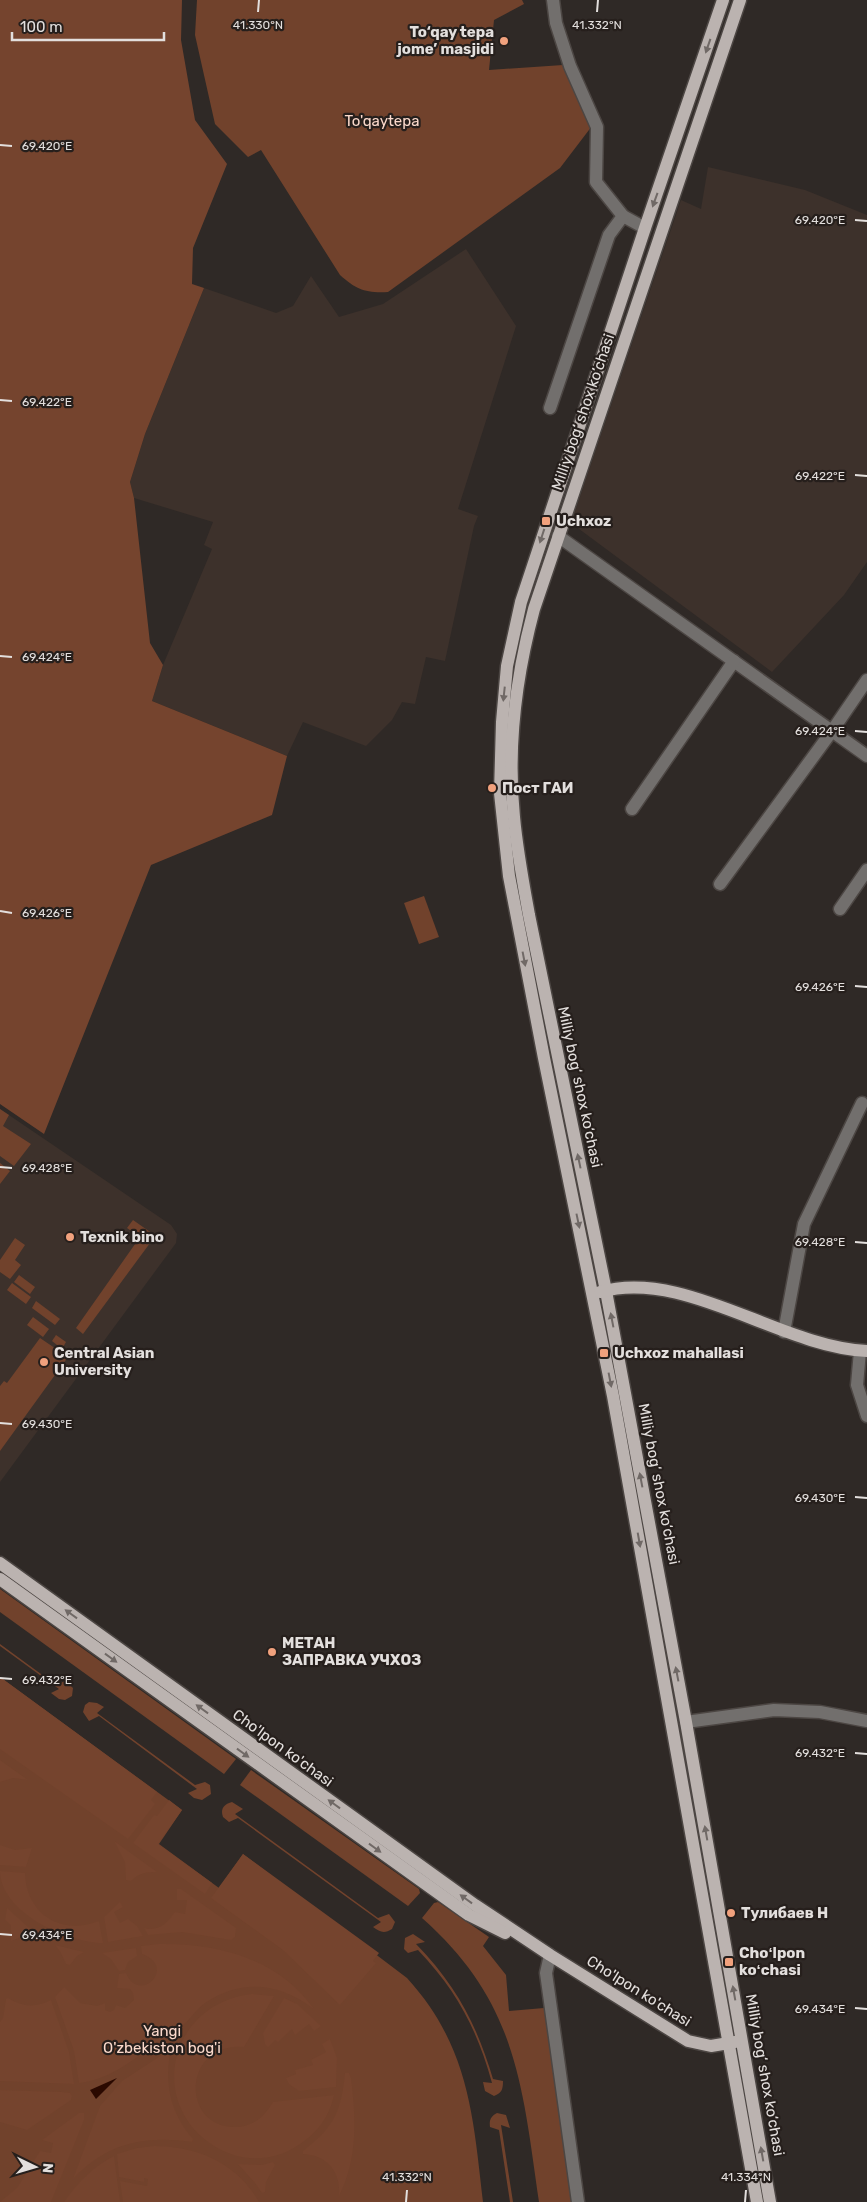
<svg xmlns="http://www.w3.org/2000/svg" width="867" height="2202" viewBox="0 0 867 2202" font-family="Rubik,sans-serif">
<rect width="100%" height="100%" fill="#2f2926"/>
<g fill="#3d312b">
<polygon points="708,167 805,190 867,215 867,562 844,595 772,672 571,523 681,200 701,209"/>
<polygon points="466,249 516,326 458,509 478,516 474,526 445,661 426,657 415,704 402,702 392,720 366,746 303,722 287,756 152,701 163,665 212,549 204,545 213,522 134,498 130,482 145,434 204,288 276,313 293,306 311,276 339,317 383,304"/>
<polygon points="0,1109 171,1225 177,1234 176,1243 0,1482"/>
</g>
<g fill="#71422c">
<path d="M197,0H522L524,4L494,20L489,70L563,65L592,126L560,168L388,292C365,293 357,290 340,275L261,150L248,157L215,124L195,35Z"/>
<polygon points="424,896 439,937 419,944 404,903"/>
<polygon points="0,1109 9,1115 3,1126 31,1144 14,1166 0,1156"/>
<polygon points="0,1163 10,1171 0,1184"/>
<polygon points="133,1220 153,1234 153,1239 83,1334 76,1328 140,1237 127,1228"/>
<polygon points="15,1238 25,1245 15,1260 21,1265 10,1279 0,1272 0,1260"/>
<polygon points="19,1275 35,1287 30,1294 14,1282"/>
<polygon points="12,1283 31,1297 26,1304 7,1290"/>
<polygon points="36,1301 60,1319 55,1325 32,1308"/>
<polygon points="33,1317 49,1329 43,1337 27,1325"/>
<polygon points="56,1335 66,1342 62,1349 52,1341"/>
<polygon points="40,1338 68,1357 0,1451 0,1386 4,1381 7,1383"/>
<polygon points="0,1589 236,1759 224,1774 0,1612"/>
<polygon points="0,1644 56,1685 65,1681 73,1688 72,1696 65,1700 59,1699 51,1693 59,1689 0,1646"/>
<path d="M0,1677L182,1810L159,1844L219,1888L243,1854L407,1978C469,2046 473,2115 483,2202H0Z"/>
<polygon points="89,1702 97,1703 104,1707 97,1713 195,1785 205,1782 210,1785 211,1794 202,1800 194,1798 188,1793 197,1789 99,1716 89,1721 83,1712 85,1705"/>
<polygon points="251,1770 419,1889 420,1893 408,1906 240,1785"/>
<path d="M232,1802L243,1809L235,1814L378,1918L389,1914L395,1922L392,1929C384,1934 380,1932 373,1927L381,1922L238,1818L229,1822L223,1817C220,1809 224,1804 232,1802Z"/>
<path d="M438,1902L489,1937L483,1946L506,1975L509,2011L544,2008L572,2202H539C522,2084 517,2002 422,1918L434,1903Z"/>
<path d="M413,1934L425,1942L416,1944C456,1985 477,2025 493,2079L503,2081C503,2089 502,2093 494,2096L485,2091L483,2082L492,2083C477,2029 457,1991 418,1950L408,1953L404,1949L405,1938Z"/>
<path d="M497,2113L506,2115L510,2128L501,2125L513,2202H510L499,2130L490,2127C489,2120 491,2116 497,2113Z"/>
</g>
<g fill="#75442e">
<polygon points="0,0 182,0 181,40 195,120 227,164 193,248 192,284 204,288 145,434 130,482 134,498 150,643 163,665 152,701 287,756 272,815 151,865 44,1134 0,1104"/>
<polygon points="0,1677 157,1792 151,1800 155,1804 128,1839 0,1749"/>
<polygon points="0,1760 28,1780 13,1778 0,1782"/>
<polygon points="169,1800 182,1810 158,1844 212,1883 205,1894 133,1843 154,1815 157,1816"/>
<path d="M114,1841L157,1872C146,1872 139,1873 131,1881L126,1880L125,1862Z"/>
<polygon points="0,1845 15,1850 32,1848 26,1867 0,1865"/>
<polygon points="243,1854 379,1953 373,1961 376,1963 340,2005 283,1950 211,1898"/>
<path d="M0,1871L25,1873C26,1914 61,1936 99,1921L103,1943C67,1943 0,1912 0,1871Z"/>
<path d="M177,1889H181L236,1928L235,1937L231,1940L182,1932L148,1935L144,1928C159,1932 167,1923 175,1912L185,1914L187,1900H177Z"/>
<polygon points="120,1902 123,1907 114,1912 120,1923 128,1919 137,1926 143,1936 108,1942 104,1917"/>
<polygon points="7,1908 37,1935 24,1936 11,1941 11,1925 5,1920"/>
<path d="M159,1944C217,1943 278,1958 314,2009C280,1983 242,1978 205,2003C195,2010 190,2020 181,2027C173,2035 162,2040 153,2046C130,2062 108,2080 79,2083L74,2051L55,1997L64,1987L80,2003L97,2006L105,2003V2010L110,2012L114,2010L116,2005L125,2008L134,2000L133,1993L130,1989L117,1988L119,1974L126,1973C139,2005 178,1967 142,1954L141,1946Z"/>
<polygon points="55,1945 84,1952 77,1956 70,1965 66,1964 61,1953"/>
<polygon points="136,1948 137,1956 128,1962 125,1970 119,1971 111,1959 102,1953"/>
<path d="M252,1994L274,1996L244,2047C183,2042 180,2126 234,2127C253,2127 264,2117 273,2102L334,2095C329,2120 313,2138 290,2150C271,2160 247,2161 228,2153C144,2117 163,2004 252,1994Z"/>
<path d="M8,1998C23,2007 35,2008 51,2000L69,2052L74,2084L0,2081V2022L3,2018L6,1999Z"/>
<polygon points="284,1998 297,2004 321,2026 314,2031 309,2024 295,2035 292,2029 278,2042 275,2040 268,2047 265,2044 263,2033"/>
<polygon points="330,2039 337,2058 336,2087 299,2091 289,2084 286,2078 296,2074 295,2070 313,2065 311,2060 326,2052 322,2044"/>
<path d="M171,2049C164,2082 170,2113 193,2139L192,2142C145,2135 106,2143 73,2179L100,2106L122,2081Z"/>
<path d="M345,2073H349L351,2078C356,2118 358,2159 339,2196C341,2173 328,2155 303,2154V2151C334,2127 341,2112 345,2073Z"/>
<polygon points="0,2090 62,2092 70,2093 72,2096 71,2100 27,2130 0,2122"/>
<polygon points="79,2113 84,2113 84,2120 51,2202 0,2202 17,2188 40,2151 51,2153 53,2143 42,2140"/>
<path d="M154,2146C197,2146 237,2163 259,2202H123L120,2181L147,2186L148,2179L144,2178V2182L119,2177L117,2154L137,2148Z"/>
<path d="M114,2156L120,2202H64C78,2182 93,2167 114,2156Z"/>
<polygon points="273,2162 275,2165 266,2182 265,2192 262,2193 255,2183 238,2164 262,2165"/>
</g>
<polygon fill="#2a0900" points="117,2078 96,2099 90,2090"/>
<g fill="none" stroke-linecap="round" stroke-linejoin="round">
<g stroke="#4c4643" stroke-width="15">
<g id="minor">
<polyline points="623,216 645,228"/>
<polyline points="550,408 609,235 623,216 596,182 597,127 570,66 556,23 553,0"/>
<polyline points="558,536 867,756"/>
<polyline points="632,809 734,661"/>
<polyline points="720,884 832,731 867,680"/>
<polyline points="840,909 867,870"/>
<polyline points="784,1332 804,1224 862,1103"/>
<polyline points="860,1351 857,1385 867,1416"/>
<polyline points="686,1722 774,1710 820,1712 867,1721"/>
<polyline points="550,1955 546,1973 578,2202"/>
</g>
</g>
<g stroke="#4c4643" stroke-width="15">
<g id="major">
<polyline points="723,0 645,228 521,602 507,666 502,722 500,793 509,876 544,1058 613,1396 757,2202"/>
<path d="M740,0L534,609C516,676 507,747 514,817C517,850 523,882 529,915L606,1291L686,1722L770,2202"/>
<path d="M600,1292C685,1268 780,1347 867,1351"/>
<polyline points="0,1563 475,1905 550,1955 688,2041 711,2046 735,2042"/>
<polyline points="0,1579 469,1915 505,1933"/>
</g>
</g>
<use href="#minor" stroke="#726f6d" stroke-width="12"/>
<use href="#major" stroke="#bbb3b0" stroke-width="12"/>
</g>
<defs><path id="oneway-solid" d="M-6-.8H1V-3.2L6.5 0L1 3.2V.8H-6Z" transform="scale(1.25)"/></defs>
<g fill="#706966">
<use href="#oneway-solid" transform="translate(708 46) rotate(109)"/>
<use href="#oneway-solid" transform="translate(655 200) rotate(110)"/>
<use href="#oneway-solid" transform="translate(542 536) rotate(108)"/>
<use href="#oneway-solid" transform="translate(504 694) rotate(96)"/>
<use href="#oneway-solid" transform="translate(524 959) rotate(79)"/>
<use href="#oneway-solid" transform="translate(579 1161) rotate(-102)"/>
<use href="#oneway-solid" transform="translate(578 1221) rotate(78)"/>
<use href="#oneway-solid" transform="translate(612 1320) rotate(-101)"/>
<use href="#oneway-solid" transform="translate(610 1380) rotate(79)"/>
<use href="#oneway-solid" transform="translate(641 1480) rotate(-101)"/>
<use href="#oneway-solid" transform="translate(639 1540) rotate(80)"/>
<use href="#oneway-solid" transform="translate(71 1614) rotate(-144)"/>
<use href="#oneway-solid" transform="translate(111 1658) rotate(36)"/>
<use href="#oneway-solid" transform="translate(677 1674) rotate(-101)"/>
<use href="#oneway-solid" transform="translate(202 1709) rotate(-144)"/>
<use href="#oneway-solid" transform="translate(243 1753) rotate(36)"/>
<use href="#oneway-solid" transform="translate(334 1804) rotate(-144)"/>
<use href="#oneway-solid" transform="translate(706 1833) rotate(-100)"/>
<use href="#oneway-solid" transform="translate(375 1848) rotate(36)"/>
<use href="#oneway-solid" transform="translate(466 1899) rotate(-144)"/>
<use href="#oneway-solid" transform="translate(734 1993) rotate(-100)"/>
<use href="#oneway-solid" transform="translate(762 2154) rotate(-100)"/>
</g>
<path fill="none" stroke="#e3dfdd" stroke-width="2" d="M258,12L259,0M597,12L598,0M0,145L12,146M855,220L867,221M0,400L12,401M855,475L867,476M0,656L12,657M855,731L867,732M0,911L12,913M855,986L867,987M0,1167L12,1168M855,1242L867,1243M0,1423L12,1424M855,1497L867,1498M0,1678L12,1679M855,1753L867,1754M0,1934L12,1935M855,2008L867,2009M406,2202L407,2190M745,2202L746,2190"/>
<g fill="#f1a17d" stroke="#261f1c" stroke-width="2">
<circle cx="504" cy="41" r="5"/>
<rect x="541" y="516" width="10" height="10" rx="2.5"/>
<circle cx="492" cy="788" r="5"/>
<circle cx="70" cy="1237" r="5"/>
<rect x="599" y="1348" width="10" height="10" rx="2.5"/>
<circle cx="44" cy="1362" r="5"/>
<circle cx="272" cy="1652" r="5"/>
<circle cx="731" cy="1913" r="5"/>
<rect x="724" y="1957" width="10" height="10" rx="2.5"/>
</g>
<g text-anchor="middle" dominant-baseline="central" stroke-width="4.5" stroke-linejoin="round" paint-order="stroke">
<g font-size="15" font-weight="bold" fill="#e3dfdd" stroke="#261f1c" text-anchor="start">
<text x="494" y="32" text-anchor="end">To‘qay tepa<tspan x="494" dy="17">jome’ masjidi</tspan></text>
<text x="556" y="521">Uchxoz</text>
<text x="502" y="788">Пост ГАИ</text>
<text x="80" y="1237">Texnik bino</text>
<text x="54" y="1353">Central Asian<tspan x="54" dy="17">University</tspan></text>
<text x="614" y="1353">Uchxoz mahallasi</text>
<text x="282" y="1643">МЕТАН<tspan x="282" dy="17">ЗАПРАВКА УЧХОЗ</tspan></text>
<text x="741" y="1913">Тулибаев Н</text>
<text x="739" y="1953">Choʻlpon<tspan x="739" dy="17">koʻchasi</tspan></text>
</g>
<g font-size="15" fill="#fbd9cb" stroke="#261f1c">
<text x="382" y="121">To'qaytepa</text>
<text x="162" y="2031">Yangi<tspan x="162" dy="17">O'zbekiston bog'i</tspan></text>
</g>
<g font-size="15" fill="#e3dfdd" stroke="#261f1c">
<text transform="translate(583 412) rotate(-71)">Milliy bog‘ shox ko‘chasi</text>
<text transform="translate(580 1087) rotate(78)">Milliy bog‘ shox ko‘chasi</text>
<text transform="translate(659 1484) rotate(79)">Milliy bog‘ shox ko‘chasi</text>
<text transform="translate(283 1748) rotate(36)">Cho'lpon ko'chasi</text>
<text transform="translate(639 1991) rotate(32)">Cho'lpon ko'chasi</text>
<text transform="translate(765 2075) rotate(80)">Milliy bog‘ shox ko‘chasi</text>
</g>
</g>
<g font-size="12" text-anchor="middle" fill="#e3dfdd" stroke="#261f1c" stroke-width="4.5" stroke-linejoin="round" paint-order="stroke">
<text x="258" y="29">41.330°N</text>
<text x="597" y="29">41.332°N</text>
<text x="47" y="150">69.420°E</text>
<text x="820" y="224">69.420°E</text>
<text x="47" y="406">69.422°E</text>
<text x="820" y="480">69.422°E</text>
<text x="47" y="661">69.424°E</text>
<text x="820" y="735">69.424°E</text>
<text x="47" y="917">69.426°E</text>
<text x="820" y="991">69.426°E</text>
<text x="47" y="1172">69.428°E</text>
<text x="820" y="1246">69.428°E</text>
<text x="47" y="1428">69.430°E</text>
<text x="820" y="1502">69.430°E</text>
<text x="47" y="1684">69.432°E</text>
<text x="820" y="1757">69.432°E</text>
<text x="47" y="1939">69.434°E</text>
<text x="820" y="2013">69.434°E</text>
<text x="407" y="2181">41.332°N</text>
<text x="746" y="2181">41.334°N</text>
</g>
<g transform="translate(35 2167) rotate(95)" stroke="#261f1c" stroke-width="4" paint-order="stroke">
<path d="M0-4L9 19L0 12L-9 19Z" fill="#e3dfdd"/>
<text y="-8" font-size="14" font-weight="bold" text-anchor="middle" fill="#e3dfdd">N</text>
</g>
<path d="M12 32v8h152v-8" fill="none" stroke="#e3dfdd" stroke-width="2.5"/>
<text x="20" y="32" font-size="15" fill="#e3dfdd" stroke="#261f1c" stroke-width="4" paint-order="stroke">100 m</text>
</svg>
